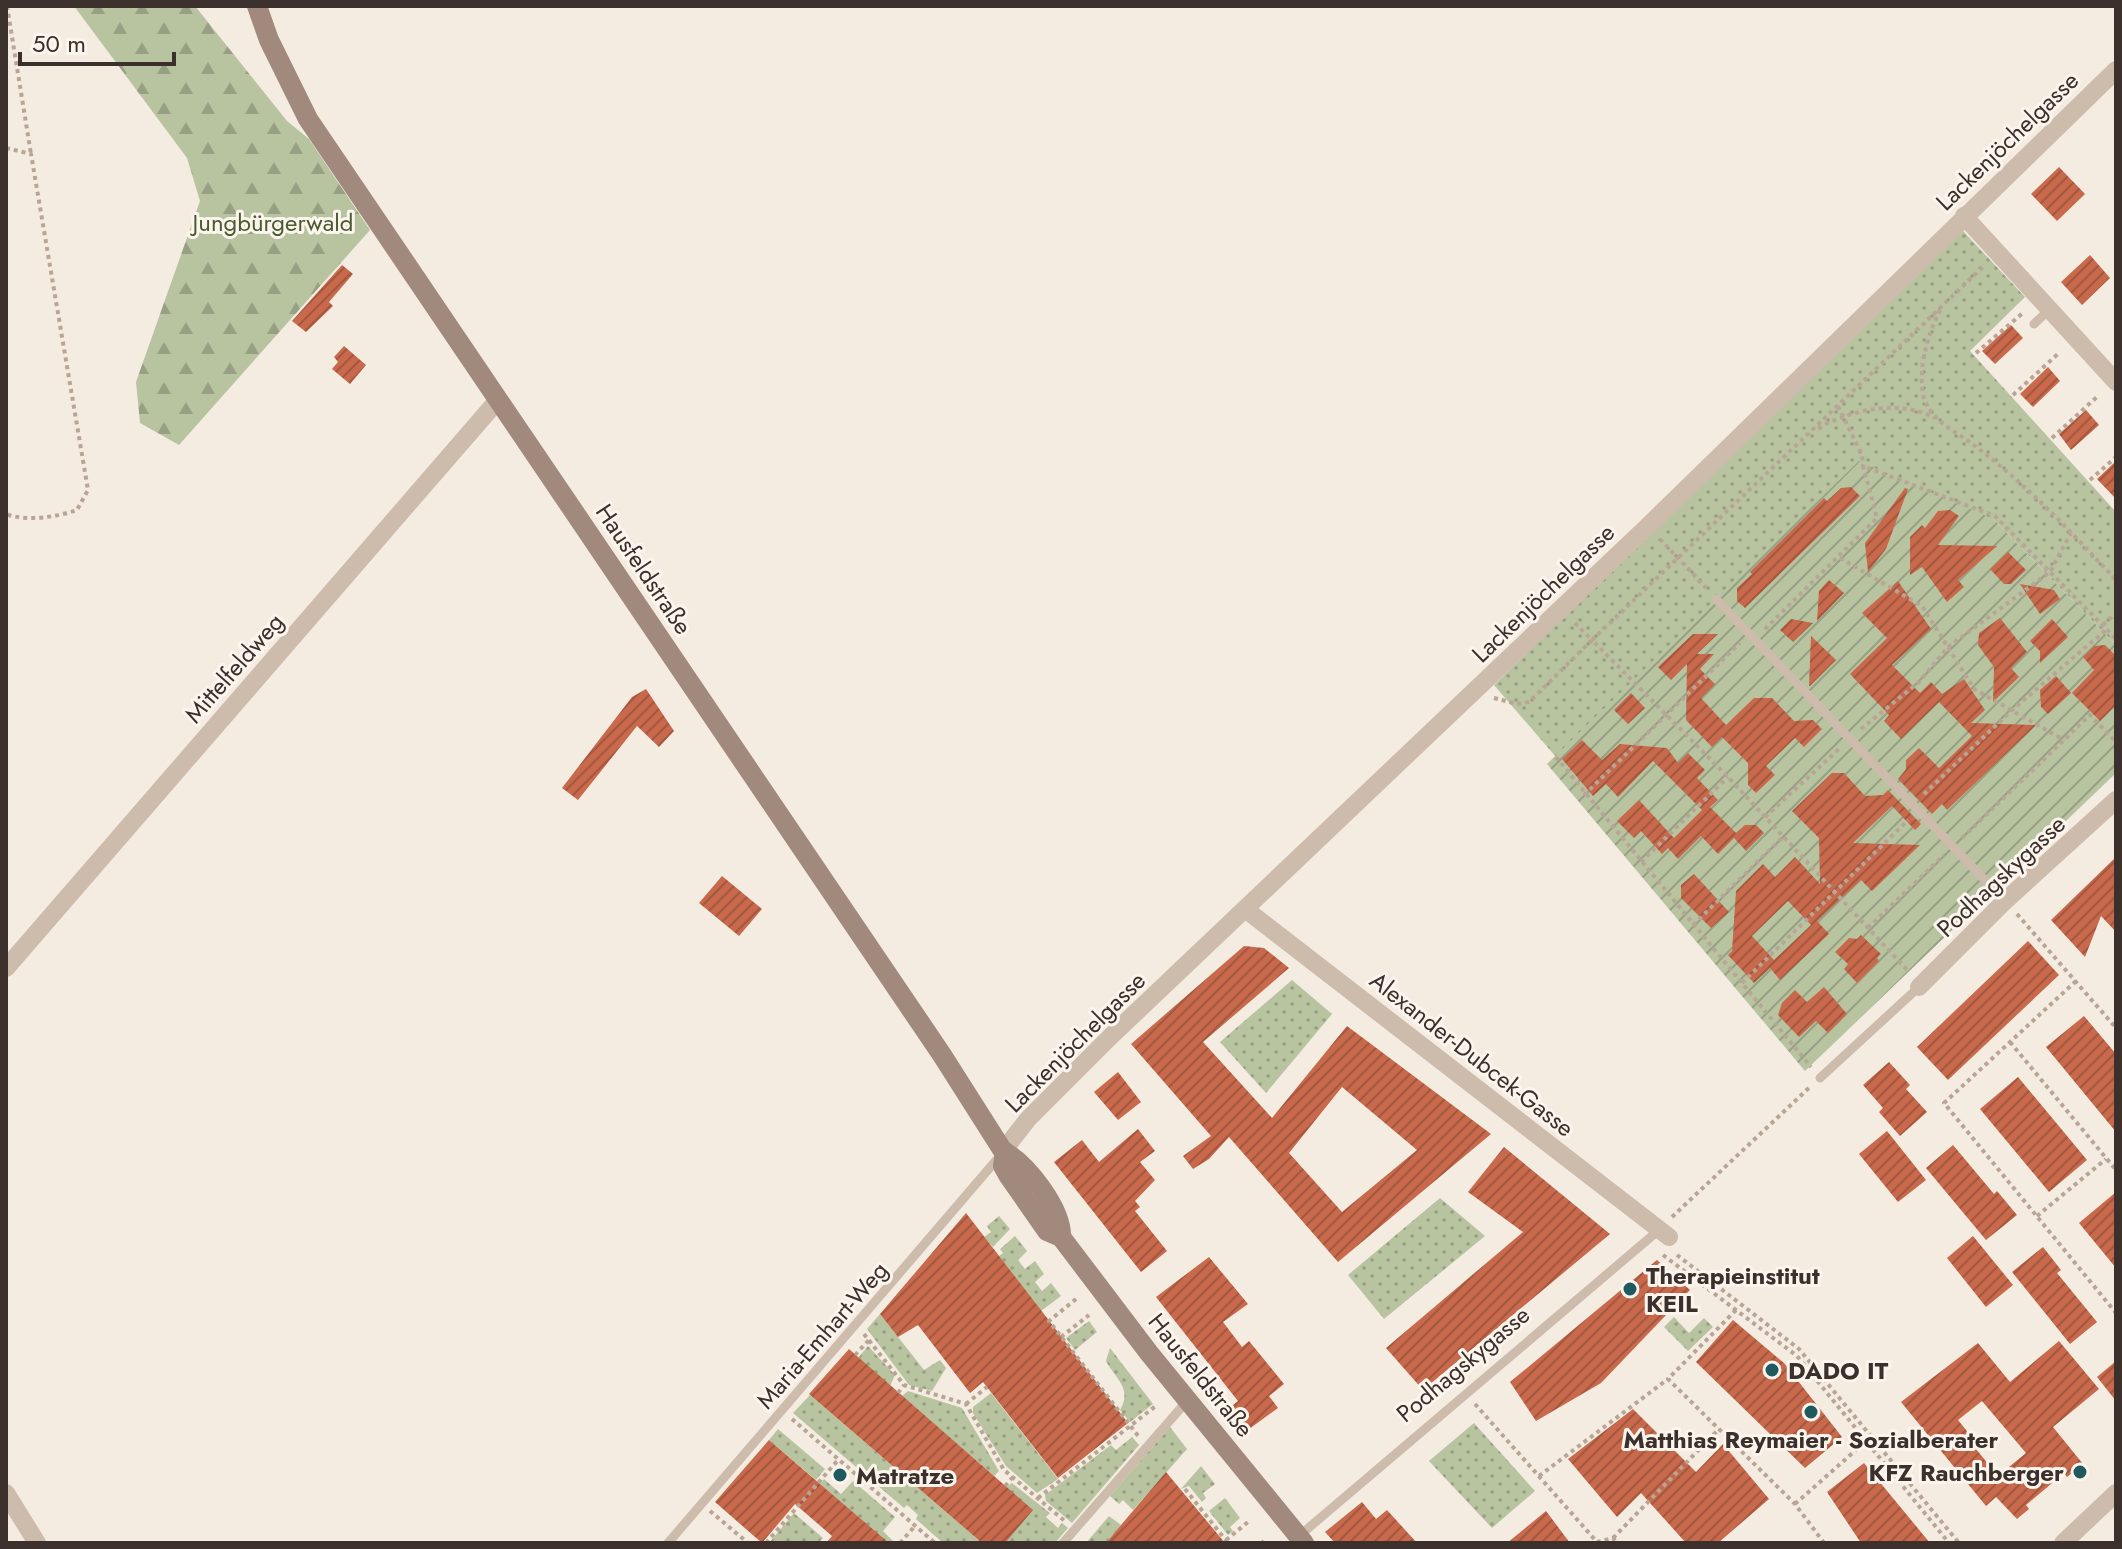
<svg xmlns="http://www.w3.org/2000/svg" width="2122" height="1549" viewBox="0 0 2122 1549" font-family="Jost,sans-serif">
<defs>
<pattern id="grass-dots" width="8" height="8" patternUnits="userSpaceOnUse" patternTransform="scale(2)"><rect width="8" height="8" fill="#b8c4a0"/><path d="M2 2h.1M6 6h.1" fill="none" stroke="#97a083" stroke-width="1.8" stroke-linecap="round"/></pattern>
<pattern id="forest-firs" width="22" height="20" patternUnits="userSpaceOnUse" patternTransform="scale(2)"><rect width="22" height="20" fill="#b8c4a0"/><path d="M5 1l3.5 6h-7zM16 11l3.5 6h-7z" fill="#97a083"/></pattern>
<pattern id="garden-furrows" width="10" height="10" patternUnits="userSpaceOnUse" patternTransform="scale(2)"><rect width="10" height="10" fill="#b8c4a0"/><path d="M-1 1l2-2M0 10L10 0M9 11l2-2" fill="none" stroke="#97a083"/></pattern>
<pattern id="building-hatch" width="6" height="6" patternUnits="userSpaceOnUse" patternTransform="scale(2)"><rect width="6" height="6" fill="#c8694b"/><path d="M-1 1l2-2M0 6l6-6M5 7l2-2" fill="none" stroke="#a4573f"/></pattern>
</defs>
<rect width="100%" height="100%" fill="#f4ebe1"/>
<g fill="url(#grass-dots)">
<polygon points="1963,231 2025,297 1970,351 2116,512 2116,645 1993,519 1732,587 1556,757 1494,685"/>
<polygon points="1292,980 1332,1014 1266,1093 1220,1042"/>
<polygon points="1440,1198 1485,1236 1384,1319 1348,1275"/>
<polygon points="999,1216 1010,1229 993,1247 984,1237 991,1232 987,1226"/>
<polygon points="1015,1236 1027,1251 1018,1260 1025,1269 1035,1261 1044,1274 1035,1282 1042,1291 1051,1283 1061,1296 1041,1311 999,1256 1003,1253 1000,1249"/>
<polygon points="880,1314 924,1370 940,1360 946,1368 932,1391 909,1385 867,1329"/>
<polygon points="1674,1317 1689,1333 1704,1318 1713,1327 1688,1351 1664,1327"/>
<polygon points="1089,1321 1097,1332 1075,1350 1066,1338"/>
<polygon points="868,1346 895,1375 890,1386 858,1358"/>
<path d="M1110,1348L1153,1404L1130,1422L1120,1410C1133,1389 1115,1378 1106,1361Z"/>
<polygon points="908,1391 962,1408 999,1471 994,1476 902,1396"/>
<polygon points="991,1393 1058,1479 1037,1493 1006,1466 973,1413 973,1407"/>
<polygon points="810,1395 982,1543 943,1543 916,1519 918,1515 907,1505 904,1508 793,1413"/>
<polygon points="1474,1423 1535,1491 1492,1528 1429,1461"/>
<polygon points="1170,1427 1187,1449 1133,1510 1123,1500 1119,1504 1110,1496"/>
<polygon points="778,1429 825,1469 816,1480 769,1440"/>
<polygon points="1132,1437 1139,1445 1072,1523 1046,1501 1045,1495 1111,1445 1116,1450"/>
<polygon points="1201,1466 1215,1484 1203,1493 1206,1498 1202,1502 1189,1486 1181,1489"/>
<polygon points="824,1479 841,1494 853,1481 895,1517 883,1531 895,1543 882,1543 820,1484"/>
<polygon points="1012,1483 1050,1513 1046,1517 1058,1528 1062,1523 1068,1528 1055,1543 1005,1543 1006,1487"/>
<polygon points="1225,1498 1240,1518 1230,1527 1233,1531 1228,1535 1209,1511"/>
<polygon points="794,1513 823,1538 818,1543 769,1543"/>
<polygon points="1109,1516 1121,1525 1106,1543 1086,1543"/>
</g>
<polygon fill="url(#forest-firs)" points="74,6 195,6 287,121 309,139 370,230 179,445 140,423 136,382 200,201 187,158"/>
<polygon fill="url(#garden-furrows)" points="1859,461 1993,519 2116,645 2116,773 1805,1071 1547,764"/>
<g fill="url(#building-hatch)" fill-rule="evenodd">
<polygon points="2059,167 2085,194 2057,221 2031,194"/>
<polygon points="2090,255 2110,278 2082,305 2061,282"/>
<polygon points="342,265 353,274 329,302 333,306 306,332 292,321"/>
<polygon points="2011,325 2023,338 1995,364 1982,351"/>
<polygon points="344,346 366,365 350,384 332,369 338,362 334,357"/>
<polygon points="2048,367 2060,381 2033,407 2020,394"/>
<polygon points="2086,410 2099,425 2071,450 2059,434"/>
<polygon points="2116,461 2116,499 2097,479"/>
<polygon points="1851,487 1860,496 1745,608 1737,601 1737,588 1752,574 1750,572 1824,498 1827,501 1841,488"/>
<polygon points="1905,488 1908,489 1886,549 1868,572 1865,543"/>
<polygon points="1950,510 1959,516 1938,545 1997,546 1958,580 1964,587 1947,602 1922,567 1910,575 1910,537 1922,525 1925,528 1938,511"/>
<polygon points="2008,552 2026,570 2011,584 2004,584 1990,569"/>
<polygon points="1829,580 1844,593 1817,621 1819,591"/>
<polygon points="1898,581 1931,629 1892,665 1920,693 1931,682 1942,694 1964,679 1985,710 1971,723 2036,725 1947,810 1942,804 1932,814 1898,779 1906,769 1906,760 1919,748 1939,768 1972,736 1939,702 1901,739 1884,721 1889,715 1850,674 1887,638 1862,613"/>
<polygon points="2020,584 2054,590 2060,599 2040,614"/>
<polygon points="2000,618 2027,652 2011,668 2019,677 1993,702 1994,667 1978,645 1979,633"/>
<polygon points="1791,619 1813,623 1793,642 1780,630"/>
<polygon points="2052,619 2068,637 2040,663 2040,651 2030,641"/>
<polygon points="1693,634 1718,634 1697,654 1714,654 1700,669 1715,684 1701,698 1726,725 1754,698 1772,698 1794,721 1813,720 1822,729 1804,747 1795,738 1766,766 1775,775 1756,793 1748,785 1748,763 1722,737 1712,747 1686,720 1687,664 1671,680 1658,667"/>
<polygon points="1811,636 1836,660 1810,686 1809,686"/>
<polygon points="2105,645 2116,656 2116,705 2100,721 2072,693 2094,670 2083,657 2094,646"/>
<polygon points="2056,676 2071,693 2048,714 2041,707 2040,690"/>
<polygon points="646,689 674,731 659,747 637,726 578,800 562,788 632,697"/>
<polygon points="1631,693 1645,708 1628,724 1614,710"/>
<polygon points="1582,740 1602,760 1620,744 1667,748 1678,763 1688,753 1705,770 1697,778 1718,800 1710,807 1736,833 1745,825 1756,825 1764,833 1746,851 1734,838 1718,854 1701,836 1678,859 1668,848 1662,854 1641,831 1634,838 1617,821 1639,800 1674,838 1702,810 1653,761 1618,797 1606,784 1593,796 1562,759"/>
<path d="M1832,773H1844L1865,796L1883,795L1888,790L1921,824L1915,830L1892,806L1853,843L1920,845L1872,891L1861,880L1817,921L1829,934L1780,980L1770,968L1754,983L1728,955L1732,951L1736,891L1763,864L1775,877L1795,857L1820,884L1819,838L1792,811ZM1788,901L1811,925L1774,960L1752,936Z"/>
<polygon points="2116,857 2116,932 2101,916 2085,957 2051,920"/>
<polygon points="1694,874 1729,912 1711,928 1681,898 1681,885"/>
<polygon points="722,876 762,909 739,936 699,903"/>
<polygon points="1861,935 1881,954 1877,958 1879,961 1857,983 1844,969 1848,964 1835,952 1849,938 1857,939"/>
<polygon points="2028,941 2059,975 1948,1080 1917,1047"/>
<path d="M1244,946L1264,948L1289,968L1203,1042L1272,1118L1347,1026L1491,1134L1338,1262L1229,1137L1209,1159L1193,1169L1183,1156L1211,1136L1131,1044ZM1342,1087L1417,1150L1342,1212L1289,1153Z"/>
<polygon points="1824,987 1847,1014 1828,1033 1816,1021 1799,1037 1778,1015 1782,1003 1795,990 1807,1002"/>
<polygon points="2084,1016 2116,1054 2116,1132 2046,1047"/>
<polygon points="1889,1062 1910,1085 1906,1089 1927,1112 1900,1136 1879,1112 1883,1108 1863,1085"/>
<polygon points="1118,1072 1141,1102 1118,1120 1094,1092"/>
<polygon points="2018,1077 2087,1160 2049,1192 1980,1109"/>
<polygon points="1138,1129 1155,1151 1140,1162 1155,1180 1135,1201 1140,1207 1135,1211 1167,1251 1141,1272 1054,1162 1082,1140 1099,1162"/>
<polygon points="1887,1131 1926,1180 1898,1202 1859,1154"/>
<polygon points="1953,1145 1994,1194 1997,1191 2017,1215 1986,1240 1926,1168"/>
<polygon points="1504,1147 1610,1234 1423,1390 1386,1348 1523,1232 1468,1192"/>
<polygon points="2116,1192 2116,1268 2079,1223"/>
<polygon points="966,1213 1128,1423 1058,1478 983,1382 970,1393 918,1325 898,1337 880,1314"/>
<polygon points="1973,1236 2013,1285 1986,1307 1947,1258"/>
<polygon points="2043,1247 2061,1270 2057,1273 2097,1322 2070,1344 2012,1272"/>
<polygon points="1209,1257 1248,1304 1223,1322 1242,1347 1249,1341 1284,1384 1269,1396 1278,1408 1245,1432 1228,1409 1238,1401 1156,1297"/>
<polygon points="1657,1260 1690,1290 1601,1383 1536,1421 1510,1382"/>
<polygon points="1733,1320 1784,1363 1842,1437 1805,1468 1696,1362"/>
<path d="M2059,1341L2099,1389L2053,1427L2083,1464L2067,1477L2064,1473L2026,1505L2029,1509L2017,1519L1996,1497L1986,1506L1901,1402L1978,1343L2010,1382ZM1982,1401L2026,1453L1998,1476L1967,1438L1970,1435L1958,1420Z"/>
<polygon points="849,1349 1033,1510 1005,1543 982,1543 809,1394"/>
<polygon points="2116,1361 2116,1401 2097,1377"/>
<polygon points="1633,1409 1696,1472 1723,1444 1769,1499 1718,1543 1686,1543 1641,1493 1617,1517 1568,1459"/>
<polygon points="769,1440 827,1490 889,1543 826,1543 832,1536 795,1504 762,1543 715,1502"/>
<polygon points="1864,1463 1930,1543 1861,1543 1827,1492"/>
<polygon points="1166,1472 1225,1543 1106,1543 1121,1525"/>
<polygon points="1362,1502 1376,1519 1387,1510 1417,1543 1335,1543 1325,1532"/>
<polygon points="1546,1511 1570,1543 1507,1543"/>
</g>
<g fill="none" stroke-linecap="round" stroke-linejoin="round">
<g stroke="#b9a596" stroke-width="4" stroke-dasharray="4 4" stroke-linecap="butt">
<polyline points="7,6 31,154"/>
<path d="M6,148L31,154L88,490L77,510C56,517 27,522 6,514"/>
<path d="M1940,310C1928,334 1918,367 1923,394C1928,418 1950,428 1968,441C2024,481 2070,531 2116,580"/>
<polyline points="1976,353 2024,312"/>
<polyline points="2013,395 2060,352"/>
<polyline points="1838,406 1862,455 1863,466"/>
<path d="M1818,428C1855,409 1898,399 1935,418"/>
<polyline points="2052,438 2099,395"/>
<polyline points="2090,480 2116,457"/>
<polyline points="1660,539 1706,588"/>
<polyline points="1840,558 1922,606 1974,689 2064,740"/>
<polyline points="1575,623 1592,640 1985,265"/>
<polyline points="2103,625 2116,613"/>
<polyline points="1765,629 1877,518 1863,466 1995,516 2116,639"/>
<polyline points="1494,698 1517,704 1529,702 1592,640 1728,777 1908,971"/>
<polyline points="1861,729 1919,682 1948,647 2050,572 2071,533"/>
<polyline points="1556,757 1811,1067"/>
<polyline points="1924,794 2012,710 2107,629"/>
<polyline points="1584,795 1740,643"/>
<polyline points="1765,817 1840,748"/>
<polyline points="1962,838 2090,715 2116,742"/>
<polyline points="1641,862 1728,777"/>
<polyline points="2017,914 2116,1028"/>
<polyline points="1693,925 1783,837"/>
<polyline points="1868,928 1944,855"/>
<polyline points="2076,981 1944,1103 2116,1313"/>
<polyline points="1742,983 1908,820"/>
<polyline points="2010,1042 2116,1170"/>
<polyline points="2037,1216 2106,1159"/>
<polyline points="1672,1217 1811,1086"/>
<polyline points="1663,1255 1797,1356 1949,1543"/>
<polyline points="1677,1255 1799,1349 1959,1543"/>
<polyline points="1076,1299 1049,1321 1139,1437"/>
<polyline points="1736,1310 1668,1379 1795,1504 1824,1543"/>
<polyline points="864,1334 904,1385 966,1404 1004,1470 1066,1522"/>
<polyline points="1061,1337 1089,1315"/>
<polyline points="855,1355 869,1340"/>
<polyline points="898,1393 904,1385"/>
<polyline points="966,1404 987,1387"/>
<polyline points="1475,1404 1597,1542 1613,1538 1617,1543"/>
<polyline points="792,1419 935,1543"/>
<polyline points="1539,1476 1668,1379"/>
<polyline points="1005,1486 1013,1477"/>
<polyline points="1185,1489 1228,1543"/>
<polyline points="1038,1498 1157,1405"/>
<polyline points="1795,1504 1865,1442"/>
<polyline points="710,1511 748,1543"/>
<polyline points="1613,1538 1719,1429"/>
<polyline points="1226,1540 1248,1522"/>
<polyline points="766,1543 838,1460"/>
<polyline points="900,1543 915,1526"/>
<polyline points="1262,1543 1264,1541"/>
</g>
<g stroke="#cdbbac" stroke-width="9">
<polyline points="2034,324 2050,309"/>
<polyline points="1716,599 2005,901"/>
<polyline points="1820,1078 1919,987"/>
<polyline points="1299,1536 1659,1230"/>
<polyline points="668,1543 999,1157"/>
<polyline points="1063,1543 1187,1401"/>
</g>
<g stroke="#cdbbac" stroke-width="18">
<polyline points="1964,216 2116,382"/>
<polyline points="1245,909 1669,1237"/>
<polyline points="6,968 498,400"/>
<polyline points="1919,987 2005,901 2116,800"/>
<polyline points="1003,1151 1028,1119 1111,1036 1648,526 2116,70"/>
<polyline points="6,1493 37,1543"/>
<polyline points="2063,1543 2116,1493"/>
</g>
<g stroke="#a18a7d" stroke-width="20">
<path d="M257,6L269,40L308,119L942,1055L1003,1151C1027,1164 1062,1209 1061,1237"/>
<polyline points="1005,1152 1003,1166 1008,1175 1047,1231 1061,1237 1149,1353 1304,1543"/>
</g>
</g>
<g fill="#1f5a5e" stroke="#fbf5ee" stroke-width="3">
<circle cx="1630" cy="1289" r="8"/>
<circle cx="1772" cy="1370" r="8"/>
<circle cx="1811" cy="1412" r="8"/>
<circle cx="2080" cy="1472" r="8"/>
<circle cx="840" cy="1475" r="8"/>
</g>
<g text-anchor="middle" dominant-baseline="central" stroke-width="6" stroke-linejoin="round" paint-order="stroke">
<g font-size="24" fill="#3b302b" stroke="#fbf5ee">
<text transform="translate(2007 141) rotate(-44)">Lackenjöchelgasse</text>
<text transform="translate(644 569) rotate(56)">Hausfeldstraße</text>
<text transform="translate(1543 593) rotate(-44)">Lackenjöchelgasse</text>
<text transform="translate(234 668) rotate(-49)">Mittelfeldweg</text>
<text transform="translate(2001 876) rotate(-43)">Podhagskygasse</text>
<text transform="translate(1075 1042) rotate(-45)">Lackenjöchelgasse</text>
<text transform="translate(1472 1054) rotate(38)">Alexander-Dubcek-Gasse</text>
<text transform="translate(822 1335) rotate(-49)">Maria-Emhart-Weg</text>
<text transform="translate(1463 1364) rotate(-40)">Podhagskygasse</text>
<text transform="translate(1201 1375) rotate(51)">Hausfeldstraße</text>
</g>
<g font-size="24" fill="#4a5a2e" stroke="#fbf5ee">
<text x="273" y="222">Jungbürgerwald</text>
</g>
<g font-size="24" font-weight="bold" fill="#3b302b" stroke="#fbf5ee" text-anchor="start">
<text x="1646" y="1275">Therapieinstitut<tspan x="1646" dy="28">KEIL</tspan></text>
<text x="1788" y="1370">DADO IT</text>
<text x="1811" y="1439" text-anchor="middle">Matthias Reymaier - Sozialberater</text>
<text x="2064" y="1472" text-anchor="end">KFZ Rauchberger</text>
<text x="856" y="1475">Matratze</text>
</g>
</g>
<rect width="2122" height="1549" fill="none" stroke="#3b302b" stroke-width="16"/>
<path d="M20 52v12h154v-12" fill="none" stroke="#3b302b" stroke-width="4"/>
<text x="32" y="52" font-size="24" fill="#3b302b" stroke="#fbf5ee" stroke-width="6" paint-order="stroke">50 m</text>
</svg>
